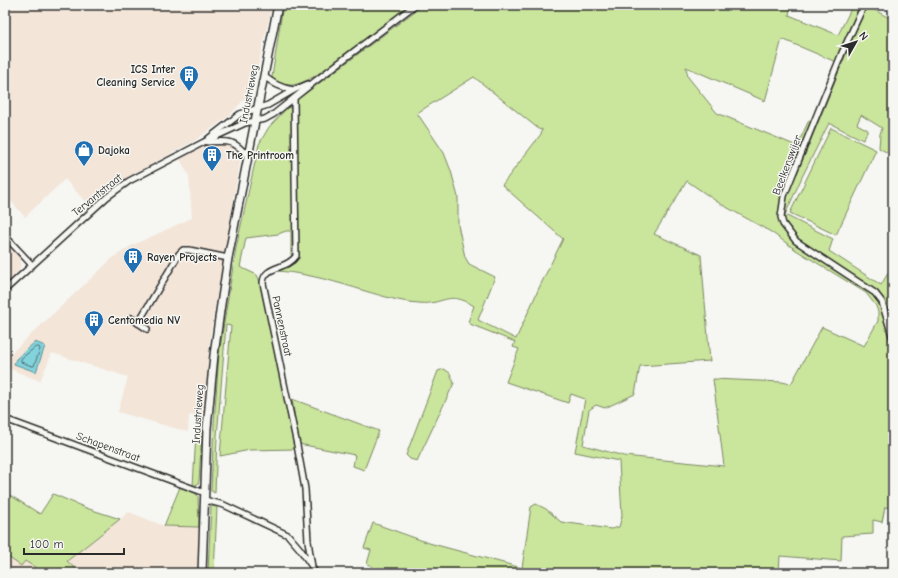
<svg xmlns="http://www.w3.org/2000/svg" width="898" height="578" viewBox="0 0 898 578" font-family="'Comic Neue',sans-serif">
<rect width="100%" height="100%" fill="#f6f6f2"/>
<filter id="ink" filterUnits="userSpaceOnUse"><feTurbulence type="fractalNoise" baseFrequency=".025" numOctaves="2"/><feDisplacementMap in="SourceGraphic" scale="8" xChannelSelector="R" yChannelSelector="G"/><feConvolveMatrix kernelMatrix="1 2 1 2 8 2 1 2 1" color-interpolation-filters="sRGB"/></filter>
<g filter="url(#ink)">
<g fill="#f3e5d8">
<polygon points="5,5 272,5 254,83 250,93 229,116 194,141 124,179 90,207 65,179 25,217 5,194"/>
<polygon points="220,144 234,147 241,155 211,329 203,417 189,415 188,432 118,412 128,377 52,353 40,381 5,367 5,364 8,356 114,257 131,246 192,218 189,176 180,159 203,147"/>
<polygon points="5,240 19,255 21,264 18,272 5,285"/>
<polygon points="129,512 164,526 199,527 197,573 80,573 67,561"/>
<polygon points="5,555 21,566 24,561 44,573 5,573"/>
</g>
<g fill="#cae59c" stroke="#7a8864" fill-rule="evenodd">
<path d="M283,5H411C389,21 368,37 346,53C331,64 312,82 293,85C284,86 278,84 272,77Z"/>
<path d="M423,5H791L789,15L838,35L853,5H860L836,62L782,39L765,101L686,67L688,77L717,113L797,146L809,120L814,121L792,172L797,174L866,5H870L869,7L893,20V156L879,148L880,134L882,128L861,115L857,124L868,130L863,140L829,123L802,177L785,215L833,239L829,251L881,285L893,265V508L885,507L882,522L873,520V534L842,536L841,561L780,556L779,573H371L372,566L367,564L371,550L364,548L373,523L429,543L522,568L531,507L536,504L546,509L561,522L611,529L619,527L622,516L619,461L575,452L585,399L571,394L568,403L506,382L519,349L513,347L515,342L470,324L468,322L474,306C448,289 443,306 419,303C400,302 383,296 365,291C337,282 309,274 279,271L290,266L298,257L291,255V231H286L278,234L246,238L240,267L257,275L259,279L296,449L250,450L220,456L231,326L226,325L217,437L215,493L211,491L214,424L219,354L236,248L259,144L269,127L288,107L291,108L292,129H296L297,100ZM474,77L540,130L542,129L541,134L502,185L563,239L539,288L516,339L478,320L495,277L469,264L465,257L458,225V197L451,171L444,153L417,113ZM687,181L719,203L771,232L796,250L866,293L876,306L878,312V321L864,346L822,327L791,384L782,382L713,379L724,466L624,456L583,445L589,410L596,405L605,408L635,394L640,366L710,361L701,255L654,234Z"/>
<polygon points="831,128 876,150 836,235 790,213"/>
<polygon points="444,369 450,373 454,383 417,461 410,459 406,455 438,371"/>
<polygon points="292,399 379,431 364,470 353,466 355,455 299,444"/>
<polygon points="197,416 203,417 199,480 198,484 193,486"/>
<polygon points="180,487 194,492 198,496 199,527 164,526"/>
<polygon points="5,492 40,514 53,494 86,508 120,519 67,561 80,573 44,573 25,561 21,566 5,555"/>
<polygon points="211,506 217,507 214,573 208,573"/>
</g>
<polygon fill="#82d3dc" stroke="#5f9095" points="35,342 45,346 36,372 14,364 16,359"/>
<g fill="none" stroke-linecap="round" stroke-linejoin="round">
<polygon stroke="#4e6e72" stroke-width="1" points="36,347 39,347 40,349 34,366 32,366 21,362 21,359"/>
<g stroke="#2b2b2b" stroke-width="8">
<g id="street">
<polyline points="864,5 842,53 784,196 781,217 783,224 796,241 875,293 882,302 893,339"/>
<path d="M264,76C274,84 281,88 294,90"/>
<path d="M294,98L296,256C287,270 264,265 263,283L297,445L305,489L308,541L312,567L315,573"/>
<polyline points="208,139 240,114 268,105 294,90 308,84"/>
<path d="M207,142C228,141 234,139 248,157"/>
<polyline points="5,236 32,265"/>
<polyline points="5,290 107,197 129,181 204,142 245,123 265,119 274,114 314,82 415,5"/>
<polyline points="131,318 147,329"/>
<polyline points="138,323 179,254 183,250 189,250 228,258"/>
<polyline points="5,419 205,493"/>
<polyline points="205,500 224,505 288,535 300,549 311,565"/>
</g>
</g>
<g stroke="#2b2b2b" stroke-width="10">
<polyline id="secondary" points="202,573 207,428 214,355 220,311 228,258 278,5"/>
</g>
<use href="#street" stroke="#f6f6f2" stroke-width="5"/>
<use href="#secondary" stroke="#f6f6f2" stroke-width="7"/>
</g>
</g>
<defs>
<g id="building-pin" transform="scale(1)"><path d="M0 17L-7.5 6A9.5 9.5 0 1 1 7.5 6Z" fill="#1f6fb2" stroke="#f6f6f2"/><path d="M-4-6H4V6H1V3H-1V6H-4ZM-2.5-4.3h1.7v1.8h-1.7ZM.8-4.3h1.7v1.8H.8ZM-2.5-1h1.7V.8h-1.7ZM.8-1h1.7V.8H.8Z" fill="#fff"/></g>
<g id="shop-pin" transform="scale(1)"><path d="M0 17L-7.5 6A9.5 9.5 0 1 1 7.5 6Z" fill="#1f6fb2" stroke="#f6f6f2"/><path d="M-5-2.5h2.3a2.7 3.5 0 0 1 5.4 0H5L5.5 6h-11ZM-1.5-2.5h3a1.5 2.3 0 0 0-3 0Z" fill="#fff"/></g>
</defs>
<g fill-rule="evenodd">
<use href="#building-pin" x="189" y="75"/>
<use href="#shop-pin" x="84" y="150"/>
<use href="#building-pin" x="212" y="155"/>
<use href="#building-pin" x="133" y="257"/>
<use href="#building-pin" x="94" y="320"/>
</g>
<g text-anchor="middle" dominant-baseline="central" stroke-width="3" stroke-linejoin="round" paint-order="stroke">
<g font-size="11" font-weight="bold" fill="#2b2b2b" stroke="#f6f6f2" text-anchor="start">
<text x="175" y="69" text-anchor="end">ICS Inter<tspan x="175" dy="13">Cleaning Service</tspan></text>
<text x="98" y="150">Dajoka</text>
<text x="226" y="155">The Printroom</text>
<text x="147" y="257">Rayen Projects</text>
<text x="108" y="320">Centomedia NV</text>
</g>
<g font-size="11" fill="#2b2b2b" stroke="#f6f6f2">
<text transform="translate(249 94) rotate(-79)">Industrieweg</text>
<text transform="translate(787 165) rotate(-69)">Beelkenswijer</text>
<text transform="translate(97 195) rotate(-39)">Tervantstraat</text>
<text transform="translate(282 326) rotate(78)">Pannenstraat</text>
<text transform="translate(198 414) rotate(-86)">Industrieweg</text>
<text transform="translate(108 447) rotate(20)">Schapenstraat</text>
</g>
</g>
<rect width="898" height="578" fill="none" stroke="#f6f6f2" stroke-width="20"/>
<rect x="10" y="10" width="878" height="558" fill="none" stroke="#2b2b2b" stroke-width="1.5" filter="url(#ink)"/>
<g transform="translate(856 42) rotate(51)" stroke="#f6f6f2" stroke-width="3" paint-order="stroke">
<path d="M0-3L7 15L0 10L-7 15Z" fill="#2b2b2b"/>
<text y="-6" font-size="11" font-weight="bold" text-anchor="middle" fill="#2b2b2b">N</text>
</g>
<path d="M24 548v6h100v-6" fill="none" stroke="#2b2b2b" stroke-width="2"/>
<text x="30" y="548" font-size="12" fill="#2b2b2b" stroke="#f6f6f2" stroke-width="3" paint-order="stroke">100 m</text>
</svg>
